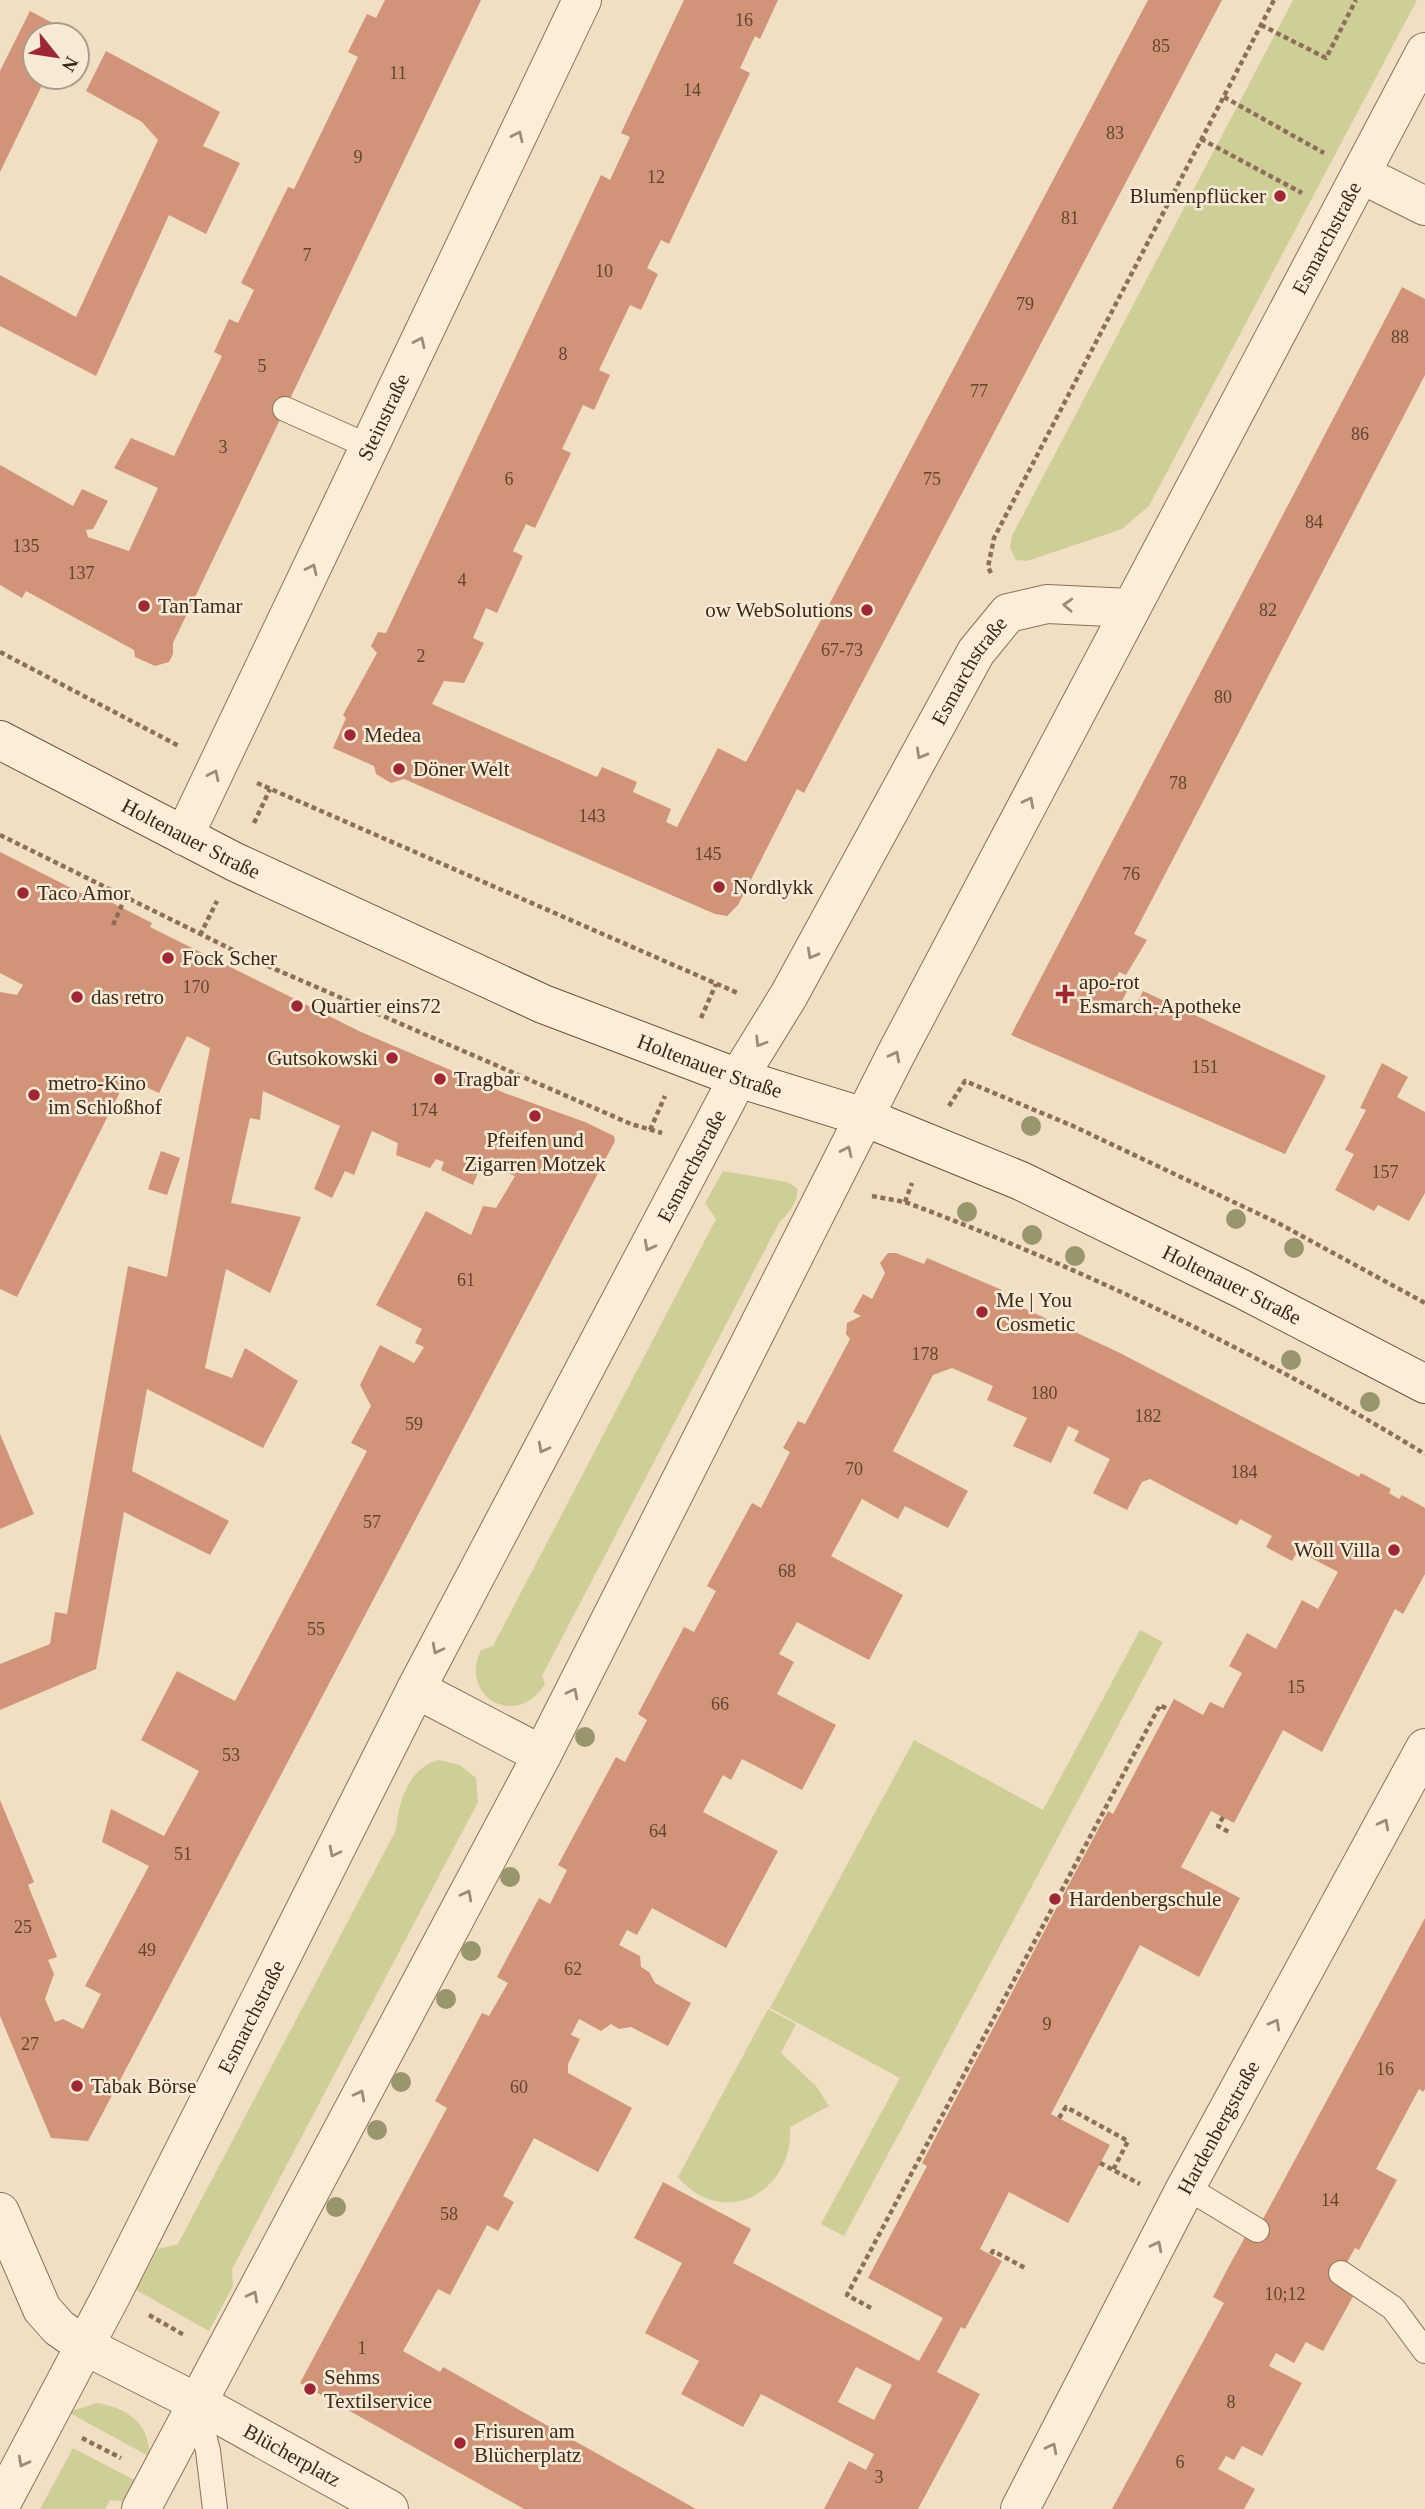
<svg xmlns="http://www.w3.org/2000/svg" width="1425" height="2509" viewBox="0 0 1425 2509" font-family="'Times New Roman',serif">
<rect width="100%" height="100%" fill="#f1dfc4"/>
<g fill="#cecf97">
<polygon points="1293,0 1417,0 1149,506 1122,529 1027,561 1016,560 1010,548 1012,536"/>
<path d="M723,1171L787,1182L797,1188C799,1202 788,1214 779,1223L542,1676L545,1684C518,1730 458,1697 481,1650L493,1646L716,1219L705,1203Z"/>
<polygon points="1140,1630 1163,1642 844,2236 821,2224 900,2078 770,2008 914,1740 1043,1810"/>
<path d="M439,1760L460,1765L476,1778L478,1802L232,2269L233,2286L209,2331L136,2290L158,2249L178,2244L396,1830C398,1802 409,1767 439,1760Z"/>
<path d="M768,2009L796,2024L781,2053L816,2086L829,2106L790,2127C794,2192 723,2231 678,2177Z"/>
<path d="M97,2403C129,2408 149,2424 150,2457L68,2412Z"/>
<polygon points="73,2448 140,2483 130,2502 110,2500 105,2509 40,2509"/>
</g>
<g fill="#d19478" fill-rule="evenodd">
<polygon points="385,0 481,0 173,643 173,654 169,662 155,666 135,657 134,650 26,591 22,598 0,585 0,465 73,506 82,489 108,501 93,529 86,530 88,537 129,551 158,488 114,468 131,438 174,456 222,356 214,352 229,319 238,323 254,290 241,283 288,187 294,189 358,57 348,52 367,14 376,18"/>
<polygon points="684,0 778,0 760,39 755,36 740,68 750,73 669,244 661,240 647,268 658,274 641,310 630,305 599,370 610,375 594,410 583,405 562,449 571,453 535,528 526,524 513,551 523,556 497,613 486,608 473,638 484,643 464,683 444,681 432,704 597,777 602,767 637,782 633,792 671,809 666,822 677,827 718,748 746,762 1148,0 1222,0 804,793 797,789 738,905 727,916 715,914 404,779 391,783 376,774 374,766 333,748 346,718 343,715 377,653 371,646 378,632 386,633 601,175 610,180 630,137 621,133"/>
<polygon points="30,11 68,31 66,35 35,35 35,77 46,77 0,172 0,71"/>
<polygon points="106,51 220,112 203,146 240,163 206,234 169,215 96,376 0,326 0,275 76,317 158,140 142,122 86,91"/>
<polygon points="1402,287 1425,299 1425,375 1134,934 1147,940 1126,975 1119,972 1114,983 1128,989 1121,1003 1134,1009 1143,991 1326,1076 1285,1154 1011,1035"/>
<polygon points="0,852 89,897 91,892 152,923 150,927 361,1032 507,1094 585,1122 614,1136 615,1141 88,2141 51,2138 0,2016 0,1800 34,1882 28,1885 57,1957 48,1960 54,1974 45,1999 55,2022 63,2019 83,2029 101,1994 85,1986 149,1866 102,1842 111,1809 164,1836 199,1771 141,1740 177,1671 235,1701 367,1451 351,1443 371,1406 360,1385 380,1345 414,1363 424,1347 415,1343 422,1329 376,1305 426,1211 471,1235 483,1206 496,1208 515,1176 482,1163 473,1185 441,1170 444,1162 436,1159 430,1168 396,1155 398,1143 372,1131 354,1175 345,1171 332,1198 314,1189 340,1126 263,1091 260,1120 250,1118 231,1203 301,1217 270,1293 226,1269 205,1368 232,1378 245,1348 298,1381 263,1448 147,1389 132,1471 229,1521 210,1555 124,1512 96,1669 0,1710 0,1664 50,1644 55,1612 67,1614 128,1266 167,1277 210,1048 187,1036 159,1093 127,1078 17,1297 0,1289 0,992 17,995 23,985 0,973"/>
<polygon points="1382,1063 1408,1077 1397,1097 1425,1112 1425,1193 1409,1221 1378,1205 1374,1211 1335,1190 1354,1154 1345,1150 1366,1110 1360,1108"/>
<polygon points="161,1151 180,1158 167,1195 148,1189"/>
<path d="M888,1253H896L924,1264L927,1258L1002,1290L1000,1297L1118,1352L1359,1477L1361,1473L1391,1489L1389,1493L1399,1499L1402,1495L1425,1508V1574L1403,1614L1395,1609L1322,1752L1283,1730L1234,1823L1211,1811L1181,1867L1240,1898L1199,1977L1140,1945L1051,2114L1110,2145L1068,2223L1009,2192L980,2249L1002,2261L965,2329L961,2327L937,2372L980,2394L918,2509H824L849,2461L866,2470L874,2454L761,2394L743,2427L681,2394L699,2361L645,2333L682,2263L634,2238L663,2182L751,2229L733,2263L919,2361L943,2318L868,2278L927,2166L922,2163L1077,1869L1108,1811L1113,1814L1174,1699L1203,1715L1210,1702L1223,1708L1242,1673L1229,1666L1247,1633L1276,1649L1302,1600L1318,1609L1338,1572L1298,1551L1292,1561L1266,1547L1272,1536L1240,1519L1237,1525L1150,1479L1142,1482L1127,1510L1093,1493L1110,1459L1074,1441L1079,1431L1068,1426L1051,1463L1013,1446L1027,1418L987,1400L993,1386L952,1368L933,1375L893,1451L968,1491L948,1528L905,1506L898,1519L862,1499L831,1556L903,1595L869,1660L797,1622L779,1654L794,1662L777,1694L836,1725L802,1790L742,1759L731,1780L723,1775L703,1812L778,1851L726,1948L652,1908L637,1935L627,1930L619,1945L640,1956L641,1967L649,1972L655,1983L691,2003L668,2046L631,2027L619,2029L611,2024L601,2031L579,2019L571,2035L580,2039L568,2064V2073L632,2108L598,2172L534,2138L503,2196L514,2202L498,2231L487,2225L450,2295L438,2289L403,2351L440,2372L443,2367L696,2509H524L300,2383L447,2108L435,2101L482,2013L489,2016L508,1983L497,1977L539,1898L550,1904L567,1870L558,1865L616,1757L625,1762L647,1720L638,1714L684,1627L694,1632L716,1591L707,1586L752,1503L761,1508L790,1452L783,1448L798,1421L805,1424L850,1339L846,1334L847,1323L861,1316L853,1312L863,1294L872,1299L885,1273L880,1263ZM856,2367L892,2385L874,2420L838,2402Z"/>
<polygon points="0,1434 34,1514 0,1529"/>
<polygon points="1425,1918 1425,2089 1423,2092 1419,2089 1376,2169 1397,2180 1359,2250 1355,2248 1341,2273 1356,2291 1323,2351 1306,2342 1294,2363 1276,2353 1269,2366 1302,2383 1262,2456 1242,2446 1234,2460 1226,2456 1218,2469 1255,2489 1244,2509 1112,2509 1224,2303 1213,2297 1228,2268 1245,2237 1251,2240 1263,2219"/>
</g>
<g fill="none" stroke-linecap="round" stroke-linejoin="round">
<g stroke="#8c6f59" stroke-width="26">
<g id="lane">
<polyline points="285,409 370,447"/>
<polyline points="1186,2187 1257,2230"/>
<polyline points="1341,2273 1393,2308 1425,2351"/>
<polyline points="196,2402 208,2451 215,2509"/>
</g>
</g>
<g stroke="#8c6f59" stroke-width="40">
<g id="street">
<polyline points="1361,174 1425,206"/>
<path id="s1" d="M184,836L582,0"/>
<polyline points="416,1689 542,1755"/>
<path id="s2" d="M0,2212L42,2309L59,2328L85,2346L196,2402L389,2509"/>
<path id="s3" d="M0,2506L112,2294L416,1689L738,1078L789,995L976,652L1008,613L1047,604L1130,608"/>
<path id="s4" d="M141,2509L542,1755L896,1054L1425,52"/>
<path id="s5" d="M1020,2509L1186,2187L1425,1748"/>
</g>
</g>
<g stroke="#6e503c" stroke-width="40">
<g id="secondary">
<path id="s6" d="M0,740L235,862L543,1004L738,1078L864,1117L1021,1181L1242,1289L1425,1384"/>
</g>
</g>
<g stroke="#8c6f59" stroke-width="4.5" stroke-dasharray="5 3.5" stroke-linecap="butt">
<polyline points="1261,25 1326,58 1356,0"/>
<polyline points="1224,97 1324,153"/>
<polyline points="1201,139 1302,193"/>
<polyline points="991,573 988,567 994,538 1274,0"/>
<polyline points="0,652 179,746"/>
<polyline points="257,783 740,994"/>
<polyline points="254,823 270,789"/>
<polyline points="0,835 245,956 631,1124 662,1133"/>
<polyline points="113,925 125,898"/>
<polyline points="200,935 217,901"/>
<polyline points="701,1018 716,984"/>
<polyline points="949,1106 965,1081 1073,1126 1278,1223 1425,1303"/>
<polyline points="650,1130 665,1096"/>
<path d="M872,1196L905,1202C1085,1269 1261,1354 1425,1454"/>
<polyline points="905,1202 912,1183"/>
<polyline points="1223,1817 1218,1826 1229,1832"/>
<polyline points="1059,2118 1066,2107 1128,2141 1113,2170"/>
<polyline points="1100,2163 1140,2184"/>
<polyline points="991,2254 993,2251 1027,2269"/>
<polyline points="871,2308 847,2295 1160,1705 1169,1710"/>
<polyline points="149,2315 184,2335"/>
<polyline points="82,2438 121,2458"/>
</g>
<use href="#lane" stroke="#fbedd8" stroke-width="24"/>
<use href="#street" stroke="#fbedd8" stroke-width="38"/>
<use href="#secondary" stroke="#fbedd8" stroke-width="38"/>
</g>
<g fill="#99956c">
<circle cx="1031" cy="1126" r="10"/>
<circle cx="967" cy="1212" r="10"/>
<circle cx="1236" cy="1219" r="10"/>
<circle cx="1032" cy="1235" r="10"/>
<circle cx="1294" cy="1248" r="10"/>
<circle cx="1075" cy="1256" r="10"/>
<circle cx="1291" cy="1360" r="10"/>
<circle cx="1370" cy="1402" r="10"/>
<circle cx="585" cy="1737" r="10"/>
<circle cx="510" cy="1877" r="10"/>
<circle cx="471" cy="1951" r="10"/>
<circle cx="446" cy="1999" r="10"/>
<circle cx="401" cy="2082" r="10"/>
<circle cx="377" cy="2130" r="10"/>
<circle cx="336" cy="2207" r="10"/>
</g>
<defs><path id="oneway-chevron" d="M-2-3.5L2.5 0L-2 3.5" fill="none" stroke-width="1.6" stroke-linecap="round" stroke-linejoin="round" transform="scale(1.75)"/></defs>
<g stroke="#9c8b7b">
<use href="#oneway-chevron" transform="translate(518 136) rotate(-65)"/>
<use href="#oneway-chevron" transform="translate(420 342) rotate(-65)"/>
<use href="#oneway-chevron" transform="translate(312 569) rotate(-65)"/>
<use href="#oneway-chevron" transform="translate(1068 605) rotate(-177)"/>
<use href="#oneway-chevron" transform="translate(921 754) rotate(119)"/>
<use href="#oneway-chevron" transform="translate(214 775) rotate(-64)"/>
<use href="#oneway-chevron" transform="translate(1029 802) rotate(-63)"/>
<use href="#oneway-chevron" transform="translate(812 954) rotate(119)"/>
<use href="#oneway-chevron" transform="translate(760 1042) rotate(122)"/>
<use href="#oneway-chevron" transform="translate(895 1056) rotate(-62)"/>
<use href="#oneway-chevron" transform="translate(847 1151) rotate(-65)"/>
<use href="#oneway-chevron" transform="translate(649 1246) rotate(118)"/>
<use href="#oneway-chevron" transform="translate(543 1448) rotate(118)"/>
<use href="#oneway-chevron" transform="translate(437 1649) rotate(118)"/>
<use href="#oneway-chevron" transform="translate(573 1693) rotate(-63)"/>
<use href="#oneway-chevron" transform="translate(1384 1824) rotate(-62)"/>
<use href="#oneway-chevron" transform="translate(334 1852) rotate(117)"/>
<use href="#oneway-chevron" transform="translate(467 1895) rotate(-62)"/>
<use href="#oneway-chevron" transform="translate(1275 2024) rotate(-61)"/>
<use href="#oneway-chevron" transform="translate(360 2095) rotate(-62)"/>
<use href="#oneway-chevron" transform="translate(1157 2246) rotate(-63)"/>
<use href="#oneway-chevron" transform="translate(253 2296) rotate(-62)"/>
<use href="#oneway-chevron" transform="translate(1052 2448) rotate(-63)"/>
<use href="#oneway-chevron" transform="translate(23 2462) rotate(118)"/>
</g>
<g fill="#9f2633" stroke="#f7ead4" stroke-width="2.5">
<circle cx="1280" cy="196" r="7"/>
<circle cx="144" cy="606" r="7"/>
<circle cx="867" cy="610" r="7"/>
<circle cx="350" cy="735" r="7"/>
<circle cx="399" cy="769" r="7"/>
<circle cx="719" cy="887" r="7"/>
<circle cx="23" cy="893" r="7"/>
<circle cx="168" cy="958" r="7"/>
<path d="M1061.5 983.5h7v7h7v7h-7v7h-7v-7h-7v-7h7z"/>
<circle cx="77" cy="997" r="7"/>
<circle cx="297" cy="1006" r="7"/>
<circle cx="392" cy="1058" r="7"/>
<circle cx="440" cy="1079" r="7"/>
<circle cx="34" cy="1095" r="7"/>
<circle cx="535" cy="1116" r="7"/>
<circle cx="982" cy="1312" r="7"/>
<circle cx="1394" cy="1550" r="7"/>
<circle cx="1055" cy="1899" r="7"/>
<circle cx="77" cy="2086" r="7"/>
<circle cx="310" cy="2389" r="7"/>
<circle cx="460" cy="2443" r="7"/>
</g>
<g text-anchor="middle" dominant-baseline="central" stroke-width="5" stroke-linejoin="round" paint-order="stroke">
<g font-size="18" fill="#614434">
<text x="744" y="20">16</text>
<text x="1161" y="46">85</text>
<text x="398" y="73">11</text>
<text x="692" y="90">14</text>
<text x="1115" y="133">83</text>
<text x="358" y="157">9</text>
<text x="656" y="177">12</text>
<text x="1070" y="218">81</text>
<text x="307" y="255">7</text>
<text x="604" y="271">10</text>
<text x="1025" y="304">79</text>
<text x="1400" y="337">88</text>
<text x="563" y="354">8</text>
<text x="262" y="366">5</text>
<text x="979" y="391">77</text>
<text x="1360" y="434">86</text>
<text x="223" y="447">3</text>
<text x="509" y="479">6</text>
<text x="932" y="479">75</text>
<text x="1314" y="522">84</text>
<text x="26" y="546">135</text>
<text x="81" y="573">137</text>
<text x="462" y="580">4</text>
<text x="1268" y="610">82</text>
<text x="842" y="650">67-73</text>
<text x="421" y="656">2</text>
<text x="1223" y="697">80</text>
<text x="1178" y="783">78</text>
<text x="592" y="816">143</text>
<text x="708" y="854">145</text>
<text x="1131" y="874">76</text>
<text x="196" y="987">170</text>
<text x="1205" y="1067">151</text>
<text x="424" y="1110">174</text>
<text x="1385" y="1172">157</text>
<text x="466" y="1280">61</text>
<text x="925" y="1354">178</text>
<text x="1044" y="1393">180</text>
<text x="1148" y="1416">182</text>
<text x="414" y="1424">59</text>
<text x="854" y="1469">70</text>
<text x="1244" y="1472">184</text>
<text x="372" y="1522">57</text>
<text x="787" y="1571">68</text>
<text x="316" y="1629">55</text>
<text x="1296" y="1687">15</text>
<text x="720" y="1704">66</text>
<text x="231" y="1755">53</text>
<text x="658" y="1831">64</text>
<text x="183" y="1854">51</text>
<text x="23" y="1927">25</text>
<text x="147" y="1950">49</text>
<text x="573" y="1969">62</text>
<text x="1047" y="2024">9</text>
<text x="30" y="2044">27</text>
<text x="1385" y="2069">16</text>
<text x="519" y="2087">60</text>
<text x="1330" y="2200">14</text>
<text x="449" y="2214">58</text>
<text x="1285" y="2294">10;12</text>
<text x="362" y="2348">1</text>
<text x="1231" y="2402">8</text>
<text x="1180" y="2462">6</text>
<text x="879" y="2477">3</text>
</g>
<g font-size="21" fill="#3c291e" stroke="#f7ead4" text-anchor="start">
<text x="1266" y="196" text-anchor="end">Blumenpflücker</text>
<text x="158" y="606">TanTamar</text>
<text x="853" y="610" text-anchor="end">ow WebSolutions</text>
<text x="364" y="735">Medea</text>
<text x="413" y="769">Döner Welt</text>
<text x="733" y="887">Nordlykk</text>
<text x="37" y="893">Taco Amor</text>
<text x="182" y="958">Fock Scher</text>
<text x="1079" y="982">apo-rot<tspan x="1079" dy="24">Esmarch-Apotheke</tspan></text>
<text x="91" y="997">das retro</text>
<text x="311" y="1006">Quartier eins72</text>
<text x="378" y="1058" text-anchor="end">Gutsokowski</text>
<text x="454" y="1079">Tragbar</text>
<text x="48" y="1083">metro-Kino<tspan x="48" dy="24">im Schloßhof</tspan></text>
<text x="535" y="1140" text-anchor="middle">Pfeifen und<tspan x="535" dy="24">Zigarren Motzek</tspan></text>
<text x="996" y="1300">Me | You<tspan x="996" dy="24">Cosmetic</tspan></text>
<text x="1380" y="1550" text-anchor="end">Woll Villa</text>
<text x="1069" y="1899">Hardenbergschule</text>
<text x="91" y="2086">Tabak Börse</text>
<text x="324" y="2377">Sehms<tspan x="324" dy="24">Textilservice</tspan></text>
<text x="474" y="2431">Frisuren am<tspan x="474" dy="24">Blücherplatz</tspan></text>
</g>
<g font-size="21" fill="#3c291e" stroke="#f7ead4">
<text stroke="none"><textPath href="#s4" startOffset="2562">Esmarchstraße</textPath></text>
<text stroke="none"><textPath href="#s1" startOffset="464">Steinstraße</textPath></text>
<text stroke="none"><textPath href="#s3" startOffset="2076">Esmarchstraße</textPath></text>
<text stroke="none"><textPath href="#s6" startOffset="215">Holtenauer Straße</textPath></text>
<text stroke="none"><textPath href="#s6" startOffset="782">Holtenauer Straße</textPath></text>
<text stroke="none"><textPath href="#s3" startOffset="1508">Esmarchstraße</textPath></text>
<text stroke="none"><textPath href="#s6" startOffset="1349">Holtenauer Straße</textPath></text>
<text stroke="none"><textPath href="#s3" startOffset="550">Esmarchstraße</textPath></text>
<text stroke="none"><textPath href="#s5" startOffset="430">Hardenbergstraße</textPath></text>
<text stroke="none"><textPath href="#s2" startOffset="397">Blücherplatz</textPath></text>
</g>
</g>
<g transform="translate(56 56) rotate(120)"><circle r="33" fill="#f7ead4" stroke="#ac9d8b" stroke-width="2"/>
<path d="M0-5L12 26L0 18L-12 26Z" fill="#9f2633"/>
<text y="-10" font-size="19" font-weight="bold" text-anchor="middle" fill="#3c291e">N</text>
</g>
</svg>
